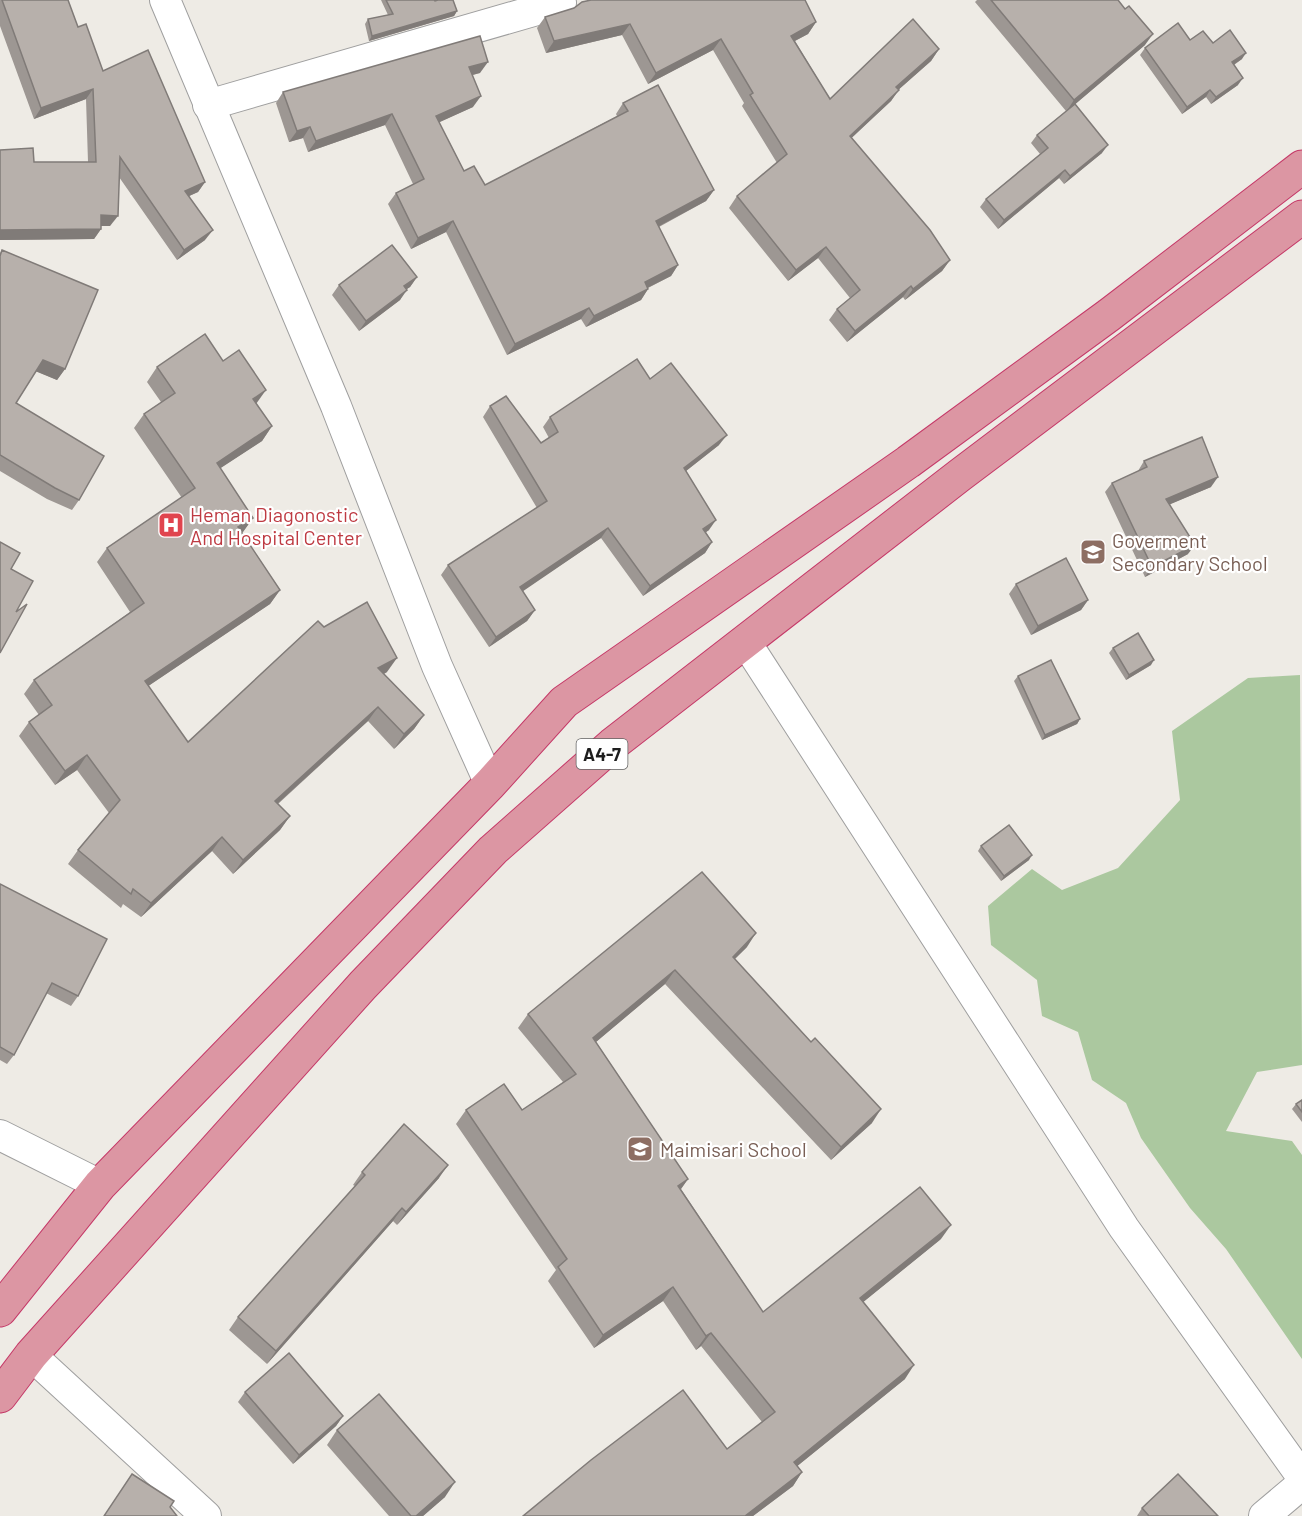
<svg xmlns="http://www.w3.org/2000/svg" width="1302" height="1516" viewBox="0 0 1302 1516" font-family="Barlow,sans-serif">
<rect width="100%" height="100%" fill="#eeebe5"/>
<polygon fill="#abc89f" points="1300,675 1302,1065 1257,1072 1226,1131 1292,1141 1302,1155 1302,1359 1226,1249 1190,1208 1141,1138 1126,1103 1092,1080 1078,1032 1042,1016 1037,980 991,945 988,906 1032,869 1062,890 1118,868 1180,800 1172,731 1248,678"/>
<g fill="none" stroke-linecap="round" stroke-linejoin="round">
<g stroke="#9f9f9f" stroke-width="32">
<g id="street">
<polyline points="165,0 336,406 437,666 490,784"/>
<polyline points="208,105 561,3"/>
<polyline points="745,641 1124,1228 1302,1477"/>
<polyline points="0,1135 100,1185"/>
<polyline points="31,1355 206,1516"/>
<polyline points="1264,1516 1302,1484"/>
</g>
</g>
<g stroke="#c53968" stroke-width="35">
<g id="highway">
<polyline points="0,1310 100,1185 490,784 564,702 908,462 1109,315 1302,167"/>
<polyline points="0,1396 31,1355 363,985 493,850 613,744 960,475 1302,217"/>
</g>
</g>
<use href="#street" stroke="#fff" stroke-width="30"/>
<use href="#highway" stroke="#dc96a3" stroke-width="33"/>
</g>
<g fill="#9d9793">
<polygon points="0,0 68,0 78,27 103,71 205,182 198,192 189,196 205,240 177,260 119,177 110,226 101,226 101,229 94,239 0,240 0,150 34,162 88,162 86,99 34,119 0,26"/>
<polygon points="381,0 434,0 435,1 457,11 454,16 369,41 365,24 368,19 388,15"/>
<polygon points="977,0 1118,0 1145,45 1075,104 1102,153 1064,184 1059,178 998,229 980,207 986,199 1040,154 1031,143 1037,135 1066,111 975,2"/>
<polygon points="574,8 816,22 808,34 795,41 830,99 939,49 931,61 898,90 891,101 851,138 950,260 942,271 905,300 903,297 847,342 829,320 837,309 850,298 818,258 788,281 729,208 737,196 777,163 742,106 744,103 713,50 648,84 622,35 546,53 537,28 545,17"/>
<polygon points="1190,40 1213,43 1242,59 1234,65 1238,85 1211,104 1206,97 1182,114 1140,55 1145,48"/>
<polygon points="480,73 472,75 473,107 439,122 464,171 485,185 617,116 616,114 623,103 714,190 706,201 659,227 678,265 671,276 648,288 648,289 641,300 586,327 581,319 507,355 446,232 411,249 388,204 396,193 413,184 385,125 308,152 303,138 289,142 276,103 283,92"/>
<polygon points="2,250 65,369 57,380 36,371 16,403 79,500 72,510 47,499 0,471 0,253"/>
<polygon points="417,277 410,287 406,289 400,300 359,331 332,295 339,285"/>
<polygon points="223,361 256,404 272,426 262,441 220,468 253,518 242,533 280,590 270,604 148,686 188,742 324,627 387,672 384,674 424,715 414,729 394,749 368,721 278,804 290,816 280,830 233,874 212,851 141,917 123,904 121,908 68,864 78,850 109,813 77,770 55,785 19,736 29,722 39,715 24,694 34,680 130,612 97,562 107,548 182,498 134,428 144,414 161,402 147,382 157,367"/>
<polygon points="650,379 719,445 686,471 709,530 706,532 712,542 705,553 643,596 601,538 522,591 535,610 527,621 489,647 441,575 448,565 537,508 483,417 490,406 541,443 549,438 543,427 550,417"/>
<polygon points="1144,461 1211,487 1170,504 1188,554 1145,577 1105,492 1112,483 1138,471"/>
<polygon points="1016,584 1088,600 1081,610 1031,635 1009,594"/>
<polygon points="1113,648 1151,665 1126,680 1109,653"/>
<polygon points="1018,676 1080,719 1077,724 1042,740 1014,681"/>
<polygon points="981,846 1029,860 1001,881 978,851"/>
<polygon points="0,884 78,996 71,1006 46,993 14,1055 7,1064 0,1060"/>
<polygon points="747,947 735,959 872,1123 831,1160 665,984 596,1042 688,1179 681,1189 763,1312 941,1239 863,1302 905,1379 797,1466 802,1472 793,1486 753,1516 523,1516 727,1449 762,1422 701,1346 696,1350 663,1301 594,1348 548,1281 556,1270 456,1124 466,1110 522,1110 563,1082 518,1028 528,1014"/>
<polygon points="1302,1100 1302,1122 1292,1109 1296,1104"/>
<polygon points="362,1172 439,1178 397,1225 393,1221 267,1364 229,1330 238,1317 355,1186 353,1185"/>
<polygon points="245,1392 343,1416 336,1426 293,1464 238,1402"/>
<polygon points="337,1430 445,1497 423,1516 389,1516 327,1445"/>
<polygon points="1142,1508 1218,1516 1137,1516"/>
</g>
<g fill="#807b78">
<polygon points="457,11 454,16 369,41 372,36"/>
<polygon points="816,22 808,34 783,47 791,36"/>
<polygon points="630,24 622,35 546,53 554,41"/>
<polygon points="1153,34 1145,45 1066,112 1074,100"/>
<polygon points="721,39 713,50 648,84 656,73"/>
<polygon points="939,49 931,61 888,99 896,87"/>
<polygon points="1246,53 1242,59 1227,69 1232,62"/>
<polygon points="488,62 480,73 461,78 469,67"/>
<polygon points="1243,78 1238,85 1211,104 1216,97"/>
<polygon points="93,89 86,99 34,119 41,108"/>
<polygon points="899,90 891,101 842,147 850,136"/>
<polygon points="1210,90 1206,97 1182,114 1187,107"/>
<polygon points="481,96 473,107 429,127 436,116"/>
<polygon points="392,114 385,125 308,152 316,141"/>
<polygon points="310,127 303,138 289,142 297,131"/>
<polygon points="1108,145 1102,153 1064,184 1070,176"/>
<polygon points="1065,170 1059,178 998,229 1004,220"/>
<polygon points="205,182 198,192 178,201 185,191"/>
<polygon points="714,190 706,201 648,232 656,221"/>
<polygon points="101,215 118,216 110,226 93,226"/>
<polygon points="453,221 446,232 411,249 418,238"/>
<polygon points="101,229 94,239 0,240 0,230"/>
<polygon points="213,230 205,240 177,260 184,250"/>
<polygon points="826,247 818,258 788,281 796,270"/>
<polygon points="950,260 942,271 905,300 913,289"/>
<polygon points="678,265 671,276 637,293 645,282"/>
<polygon points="417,277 410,287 397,296 404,286"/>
<polygon points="911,286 903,297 847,342 855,331"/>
<polygon points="648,289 641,300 586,327 594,316"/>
<polygon points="407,290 400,300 359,331 366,321"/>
<polygon points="589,308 581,319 507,355 515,344"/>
<polygon points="43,360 65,369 57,380 35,371"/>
<polygon points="266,390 256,404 253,399"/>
<polygon points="272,426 262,441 207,477 217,463"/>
<polygon points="727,435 719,445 677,478 684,468"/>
<polygon points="1218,477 1211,487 1159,509 1166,499"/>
<polygon points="253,518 243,532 228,542 238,527"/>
<polygon points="716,520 709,530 696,539 703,529"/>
<polygon points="608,528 601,538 513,598 520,587"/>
<polygon points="712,542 705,553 643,596 650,586"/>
<polygon points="1195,545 1188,554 1145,577 1152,567"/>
<polygon points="280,590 270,604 135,695 145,681"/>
<polygon points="1088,600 1081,610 1031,635 1038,626"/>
<polygon points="535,610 527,621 489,647 496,637"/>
<polygon points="397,658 387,672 368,682 378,668"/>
<polygon points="1154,660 1151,665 1126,680 1129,675"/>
<polygon points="378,707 368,721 265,815 275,801"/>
<polygon points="424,715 414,729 394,749 404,734"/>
<polygon points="1080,719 1077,724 1042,740 1045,735"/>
<polygon points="87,755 77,770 55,785 65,771"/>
<polygon points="290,816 280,830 233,874 243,860"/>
<polygon points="222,837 212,851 141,917 151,903"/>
<polygon points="1032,855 1029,860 1001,881 1004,876"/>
<polygon points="756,933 747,947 723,970 733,957"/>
<polygon points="675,970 665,984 584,1052 593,1038"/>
<polygon points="881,1109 872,1123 831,1160 841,1147"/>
<polygon points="448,1165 439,1178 397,1225 406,1212"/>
<polygon points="688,1179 678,1193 678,1186"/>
<polygon points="402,1208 393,1221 267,1364 276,1351"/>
<polygon points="951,1225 941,1239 851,1312 860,1298"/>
<polygon points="673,1287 663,1301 594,1348 603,1335"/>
<polygon points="711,1333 701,1346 696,1350 706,1336"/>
<polygon points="914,1365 905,1379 785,1476 794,1462"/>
<polygon points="343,1416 336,1426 293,1464 299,1455"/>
<polygon points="802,1472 793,1486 753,1516 745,1516"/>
<polygon points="455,1482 445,1497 423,1516 416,1516"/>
</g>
<g fill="#b7b0ab" stroke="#807b78" stroke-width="1.5">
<polygon points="2,0 68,0 78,27 86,24 103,71 148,50 205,182 185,191 213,230 184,250 120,157 118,216 101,215 101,229 0,230 0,150 33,148 34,162 96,162 93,89 41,108"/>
<polygon points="386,0 434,0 435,1 438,0 453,0 457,11 372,36 368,19 393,14"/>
<polygon points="591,0 805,0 816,22 791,36 830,99 913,19 939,49 896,87 899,90 850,136 930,230 950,260 913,289 911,286 855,331 837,309 860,290 826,247 796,270 737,196 787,154 750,95 753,93 721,39 656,73 630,24 554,41 545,17 574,8 582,2"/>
<polygon points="991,0 1118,0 1125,9 1129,6 1153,34 1074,100"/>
<polygon points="1178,23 1190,40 1203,31 1213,43 1230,30 1246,53 1232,62 1243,78 1216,97 1210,90 1187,107 1145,48"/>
<polygon points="480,36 488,62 469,67 481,96 436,116 464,171 474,166 485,185 628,111 623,103 658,85 714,190 656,221 678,265 645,282 648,289 594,316 589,308 515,344 453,221 418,238 396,193 424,179 392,114 316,141 310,127 297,131 283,92"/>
<polygon points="1075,104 1108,145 1070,176 1065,170 1004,220 986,199 1048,148 1037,135"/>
<polygon points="392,245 417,277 404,286 407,290 366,321 339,285"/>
<polygon points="2,250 98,290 65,369 43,360 16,403 104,456 79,500 55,488 0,455 0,256"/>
<polygon points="205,334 223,361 239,350 266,390 253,399 272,426 217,463 253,518 238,527 280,590 145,681 188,742 318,621 324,627 367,602 397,658 378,668 424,715 404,734 378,707 275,801 290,816 243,860 222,837 151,903 133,889 131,894 78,850 120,800 87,755 65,771 29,722 52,705 34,680 144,603 107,548 195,488 144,414 175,393 157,367"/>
<polygon points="637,359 650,379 671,363 727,435 684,468 716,520 703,529 712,542 650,586 608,528 520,587 535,610 496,637 448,565 547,501 490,406 506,396 541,443 558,432 550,417"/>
<polygon points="1202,437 1218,477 1166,499 1195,545 1152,567 1112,483 1147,467 1144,461"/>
<polygon points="0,542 20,553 11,569 33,581 16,612 27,604 0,653"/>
<polygon points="1066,558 1088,600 1038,626 1016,584"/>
<polygon points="1138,633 1154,660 1129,675 1113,648"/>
<polygon points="1051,660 1080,719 1045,735 1018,676"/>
<polygon points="1009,825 1032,855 1004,876 981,846"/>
<polygon points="702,872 756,933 733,957 811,1042 815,1038 881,1109 841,1147 675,970 593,1038 688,1179 678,1186 763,1312 920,1187 951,1225 860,1298 914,1365 794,1462 802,1472 745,1516 523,1516 591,1460 683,1390 727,1449 775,1412 711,1333 706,1336 673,1287 603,1335 558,1267 567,1259 466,1110 504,1084 522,1110 576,1074 528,1014"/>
<polygon points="0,884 107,939 78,996 52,983 14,1055 0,1047"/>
<polygon points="1302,1100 1302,1112 1296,1104"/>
<polygon points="404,1124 448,1165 406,1212 402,1208 276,1351 238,1317 365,1175 362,1172"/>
<polygon points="289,1353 343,1416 299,1455 245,1392"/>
<polygon points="379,1394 455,1482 416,1516 411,1516 337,1430"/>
<polygon points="132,1474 174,1501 170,1507 177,1516 104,1516"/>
<polygon points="1178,1474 1218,1516 1149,1516 1142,1508"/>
</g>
<defs>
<g id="hospital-square" transform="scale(1.35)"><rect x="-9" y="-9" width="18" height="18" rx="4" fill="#e0444e" stroke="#fff"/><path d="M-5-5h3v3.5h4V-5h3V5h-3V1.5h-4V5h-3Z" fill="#fff"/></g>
<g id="school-square" transform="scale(1.35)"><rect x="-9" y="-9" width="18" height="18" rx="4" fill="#8d6e63" stroke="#fff"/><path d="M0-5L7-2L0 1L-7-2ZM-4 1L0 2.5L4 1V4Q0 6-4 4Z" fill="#fff"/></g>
</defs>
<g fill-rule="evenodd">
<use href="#hospital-square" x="171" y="525"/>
<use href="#school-square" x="1093" y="552"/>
<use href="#school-square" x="640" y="1149"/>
</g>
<g text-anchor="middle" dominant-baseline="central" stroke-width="4.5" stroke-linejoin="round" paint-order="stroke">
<rect fill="#fff" stroke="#626262" stroke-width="1.5" x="576.5" y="739" width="51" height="30" rx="4.5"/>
<g font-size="18" font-weight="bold" fill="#1e1e1e">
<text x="602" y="754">A4-7</text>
</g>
<g font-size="20" fill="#be3a42" stroke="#fff" text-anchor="start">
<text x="190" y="514">Heman Diagonostic<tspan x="190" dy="23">And Hospital Center</tspan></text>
</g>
<g font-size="20" fill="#785e54" stroke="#fff" text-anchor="start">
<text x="1112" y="540">Goverment<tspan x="1112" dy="23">Secondary School</tspan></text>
<text x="660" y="1149">Maimisari School</text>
</g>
</g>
</svg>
